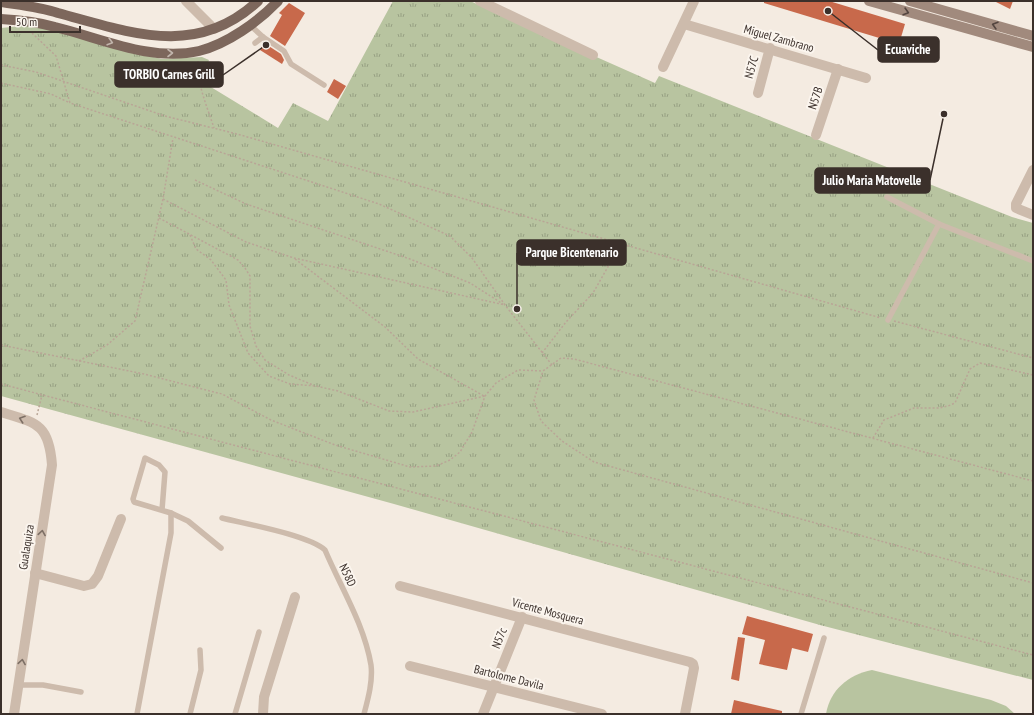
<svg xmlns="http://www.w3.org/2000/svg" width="1034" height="715" viewBox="0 0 1034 715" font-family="'PT Sans Narrow',sans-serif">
<defs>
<pattern id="grass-tufts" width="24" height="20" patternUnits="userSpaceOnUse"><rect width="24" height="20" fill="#b8c4a0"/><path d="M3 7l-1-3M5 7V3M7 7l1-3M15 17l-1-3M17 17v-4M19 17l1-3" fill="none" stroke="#97a083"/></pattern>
</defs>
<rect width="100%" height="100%" fill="#f4ebe1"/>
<polygon fill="url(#grass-tufts)" points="393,1 470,1 655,83 659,76 1012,217 1033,223 1033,680 820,625 394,504 1,396 1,28 32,25 161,59 202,57 209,60 201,81 278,128 293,103 328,121"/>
<path fill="#b8c4a0" d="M872,670L991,700L1006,706L1015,714H826C830,690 848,675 872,670Z"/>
<g fill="#c8694b">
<polygon points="764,1 829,1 905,24 899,44 764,3"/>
<polygon points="994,1 1013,1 1010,9"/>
<polygon points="289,3 305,13 285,46 270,36 282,15 279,13"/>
<polygon points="264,43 281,54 284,60 282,64 260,50"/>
<polygon points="334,79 346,86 338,99 327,92"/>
<polygon points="747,616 813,634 808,652 792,648 787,670 759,664 765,640 742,634"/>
<polygon points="738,637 745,638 739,681 731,679"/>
<polygon points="734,700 782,711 782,714 731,714"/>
</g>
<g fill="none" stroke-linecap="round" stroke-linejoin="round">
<g stroke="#b9a596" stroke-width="1.5" stroke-dasharray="2 2" stroke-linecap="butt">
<polyline points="32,33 56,56 70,103 379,204 450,236 472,258 505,305 552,365"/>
<path d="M198,61C197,85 207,106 214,128"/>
<polyline points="1,65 36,72 165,116 237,134 881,318"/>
<polyline points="1,83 51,94 70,103"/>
<polyline points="195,180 246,204 410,259 470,283 503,304"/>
<polyline points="163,199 246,242 294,258 505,305"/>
<polyline points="159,218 238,260 245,268 250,276 250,326 256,346 265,360 289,375 313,385"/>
<polyline points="190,235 196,249 211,260 226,280 229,305 248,353 269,376 290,384 316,386 338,391 389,411 413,412 485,396"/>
<polyline points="295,259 385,327 418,359 484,396"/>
<polyline points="894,321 1033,358"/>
<polyline points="1,345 144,374 222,394 271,420 335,445 410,467 436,466 450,460 460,452 472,432 485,396 496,383 518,370 543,371"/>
<polyline points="542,353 566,322 593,293 621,244"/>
<polyline points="79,361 107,345 135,321 163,199 173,138"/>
<polyline points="1,384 1033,655"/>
<polyline points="37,415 42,395"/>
<polyline points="873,438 884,420 914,408 939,408 948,406 955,403 970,369 980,363 1033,375"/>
<polyline points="1033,481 574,359 561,358 543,371 534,400 541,421 562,441 594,462 1033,583"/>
</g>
<g stroke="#cdbbac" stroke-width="5.5">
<polyline points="251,26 263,37 284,51 291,64 324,85"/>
<polyline points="255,43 263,37"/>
<polyline points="887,197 939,224 1033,261"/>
<polyline points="888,320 939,224"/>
<polyline points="162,510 165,472 159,465 145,458 133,499 134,502 171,513 188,521 221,548"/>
<path d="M222,518C246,524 308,535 325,550C341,588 364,624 371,665C373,681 368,699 364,714"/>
<polyline points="18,685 43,685 81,692"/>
<polyline points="137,714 171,533 171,513"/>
<polyline points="190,714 201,670 200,650"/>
<polyline points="235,714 259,632"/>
<polyline points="801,714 824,638"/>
</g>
<g stroke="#cdbbac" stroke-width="10">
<polyline points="186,1 214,29"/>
<polyline points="480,1 593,55"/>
<polyline points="684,24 866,78"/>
<polyline points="663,67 694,1"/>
<polyline points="758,93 770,48"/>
<polyline points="816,135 838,69"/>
<polyline points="1033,170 1016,204 1016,208 1033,215"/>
<polyline points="35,573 84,586 92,584 98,576 121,519"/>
<polyline points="400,586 690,662 693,664 694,668 685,714"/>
<polyline points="410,666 602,714"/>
<polyline points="263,714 264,697 295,597"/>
<polyline points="483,714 522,617"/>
</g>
<path stroke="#cdbbac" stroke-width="10" d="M1,412C37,423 49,424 52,465L14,714"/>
<g stroke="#a18a7d" stroke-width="10">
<polyline points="869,1 1033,47"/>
<polyline points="910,1 1033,36"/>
</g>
<g stroke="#7d675c" stroke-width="10">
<path d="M1,2C20,5 40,7 58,13C129,32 196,59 258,1"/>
<path d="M1,19C19,20 38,22 55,27C101,38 151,62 199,51C227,44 258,22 278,1"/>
</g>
</g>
<defs><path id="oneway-chevron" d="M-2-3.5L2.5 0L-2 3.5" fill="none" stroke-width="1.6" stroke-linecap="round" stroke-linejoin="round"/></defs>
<g stroke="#544640">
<use href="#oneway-chevron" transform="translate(906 12) rotate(16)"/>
<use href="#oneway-chevron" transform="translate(995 25) rotate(-164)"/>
</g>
<g stroke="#c2b5ac">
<use href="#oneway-chevron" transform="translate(110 42) rotate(16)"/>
<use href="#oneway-chevron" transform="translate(170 53)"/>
</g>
<g stroke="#7d6f65">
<use href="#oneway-chevron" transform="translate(22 419) rotate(-161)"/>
<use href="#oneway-chevron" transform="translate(42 533) rotate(-81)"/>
<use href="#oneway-chevron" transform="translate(22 662) rotate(-81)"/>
</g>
<g text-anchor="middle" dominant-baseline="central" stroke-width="4" stroke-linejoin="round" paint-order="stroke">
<g font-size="12" fill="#3b302b" stroke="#fbf5ee">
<text transform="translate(779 38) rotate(16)">Miguel Zambrano</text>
<text transform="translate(751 67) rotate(-74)">N57C</text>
<text transform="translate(815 98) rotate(-72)">N57B</text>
<text transform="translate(26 547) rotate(-81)">Gualaquiza</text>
<text transform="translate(348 575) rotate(65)">N58D</text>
<text transform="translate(548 611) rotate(15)">Vicente Mosquera</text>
<text transform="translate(499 638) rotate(-68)">N57c</text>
<text transform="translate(509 677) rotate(14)">Bartolome Davila</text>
</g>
</g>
<path fill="none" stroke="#3b302b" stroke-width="1.5" d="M828 11L878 50M266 45L223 75M944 114L930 180M517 309L517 253"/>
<g fill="#3b302b" stroke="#fbf5ee" stroke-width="1.5">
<circle cx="828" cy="11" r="4"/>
<circle cx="266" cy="45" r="4"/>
<circle cx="944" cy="114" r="4"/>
<circle cx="517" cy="309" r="4"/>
</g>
<g fill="#3b302b" stroke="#3b302b" stroke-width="1.5">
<rect x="878" y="37" width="61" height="25" rx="4"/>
<rect x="115" y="62" width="108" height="25" rx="4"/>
<rect x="815" y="168" width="115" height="25" rx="4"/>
<rect x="517" y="240" width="109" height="25" rx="4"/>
</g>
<g font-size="13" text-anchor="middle" font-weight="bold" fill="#fff">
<text x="908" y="54">Ecuaviche</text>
<text x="169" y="79">TORBIO Carnes Grill</text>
<text x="872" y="185">Julio Maria Matovelle</text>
<text x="572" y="257">Parque Bicentenario</text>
</g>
<rect width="1034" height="715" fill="none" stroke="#3b302b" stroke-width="4"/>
<path d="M10 26v6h70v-6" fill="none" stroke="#3b302b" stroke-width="2"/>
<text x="16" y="26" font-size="12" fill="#3b302b" stroke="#fbf5ee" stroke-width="3" paint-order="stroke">50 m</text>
</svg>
